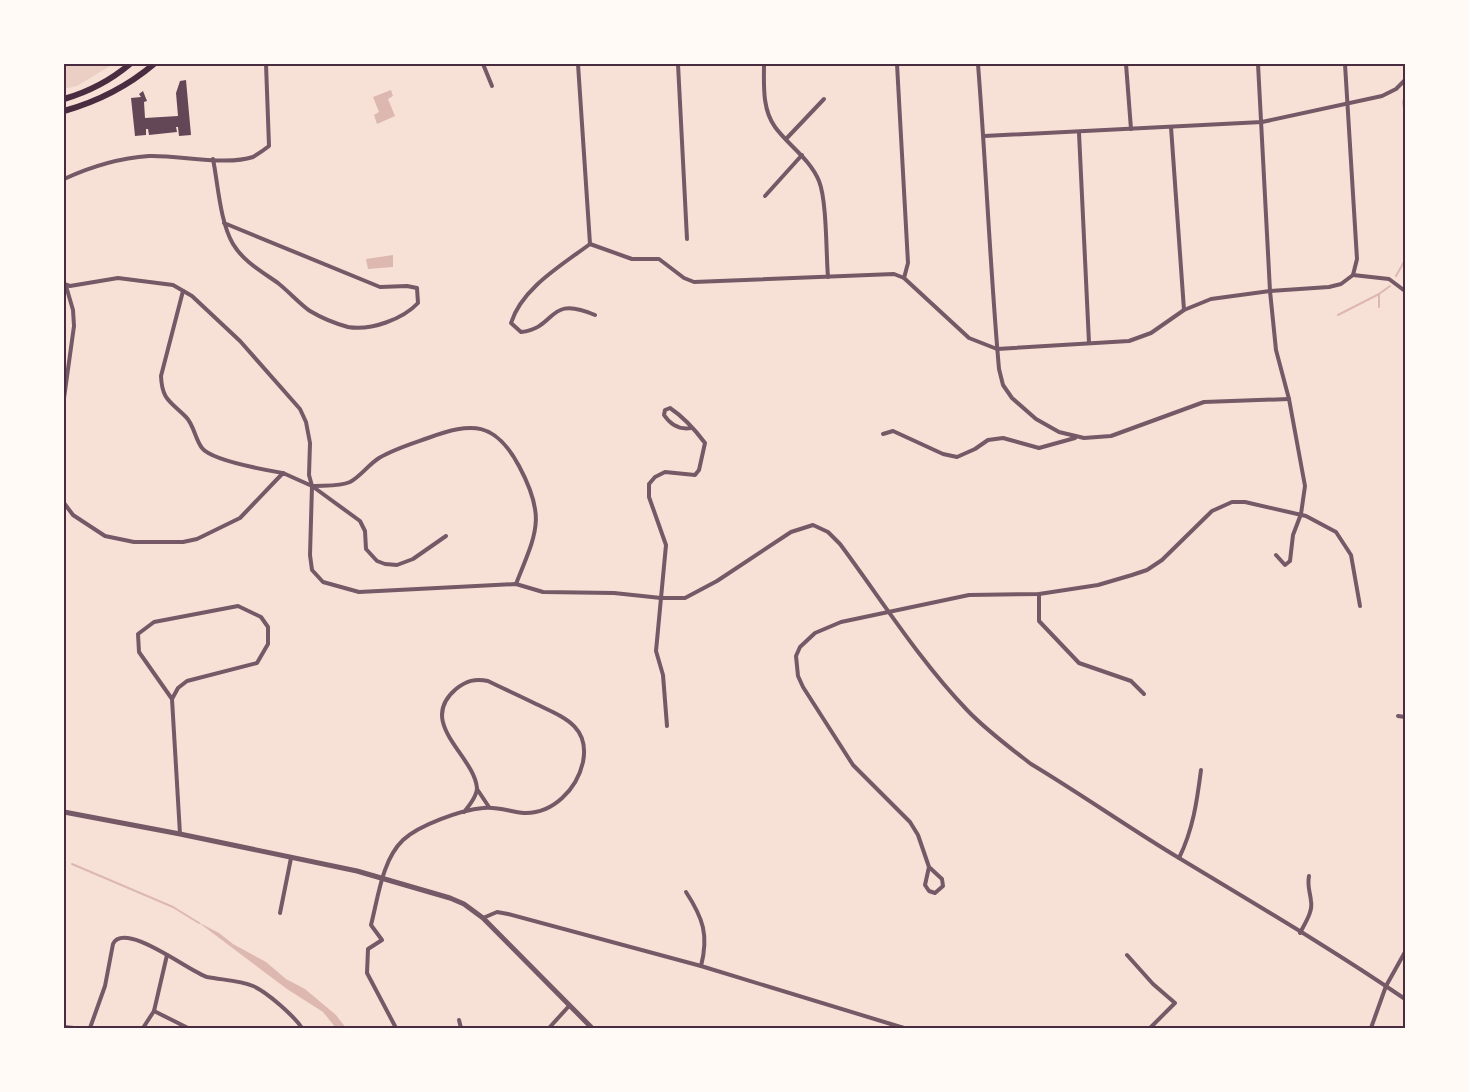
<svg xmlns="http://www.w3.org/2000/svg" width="1469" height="1092" viewBox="0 0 1469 1092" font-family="Rubik,sans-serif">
<rect width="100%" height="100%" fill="#f7e1d7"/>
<polygon fill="#ebcfc5" points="64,64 113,64 77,86 64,89"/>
<g fill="#dcb8b0">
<polygon points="391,90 393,96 388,99 395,116 377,124 374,115 379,112 373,97"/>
<polygon points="393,255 393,267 368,269 366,259"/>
<polygon points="198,922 219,933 233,944 266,962 286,979 305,989 336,1015 346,1028 336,1028 323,1012 287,989"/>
</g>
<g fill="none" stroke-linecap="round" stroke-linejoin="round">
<g stroke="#dcb8b0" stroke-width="2">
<polyline points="1405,95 1403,102 1405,115"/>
<polyline points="1396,276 1405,260"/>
<polyline points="1379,307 1379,294 1390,286"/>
<polyline points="1338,315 1379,294"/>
<polyline points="72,864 173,907 199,923"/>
</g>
</g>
<polygon fill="#644757" points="186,80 191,135 179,136 178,127 176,127 177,132 149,135 148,129 146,129 146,135 135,136 131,98 141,97 139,94 143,91 147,101 144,102 145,118 178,116 176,93 180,81"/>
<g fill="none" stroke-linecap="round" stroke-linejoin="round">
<g stroke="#755966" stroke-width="4">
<polyline points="483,64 492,86"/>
<polyline points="578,64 590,244"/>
<polyline points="678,64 687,239"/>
<path d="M764,64C764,85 762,109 775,127C789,146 810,159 819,181C827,201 826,254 828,277"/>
<polyline points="897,64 908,263 904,278"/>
<path d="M978,64C986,166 990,267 999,369L1003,385L1012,398L1036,419L1059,432L1084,438L1111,436L1204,402L1289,399"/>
<polyline points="1126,64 1131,129"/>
<polyline points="1258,64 1270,291 1276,350 1289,399 1305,486 1301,514 1293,535 1290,561 1285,565 1276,555"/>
<polyline points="1171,127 1184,310"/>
<polyline points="1079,133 1089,343"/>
<polyline points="984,136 1262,122 1382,96 1396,89 1405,80"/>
<polyline points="786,139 824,99"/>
<path d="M213,159C218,184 220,222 233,244C244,262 261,271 278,283C287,290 302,306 310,311C320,317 337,324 348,327C371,331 403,319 418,303L417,288L407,286L380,287L224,223"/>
<path d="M64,179C90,167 120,158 149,156C179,155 226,166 253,157C258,154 264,150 269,146L266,64"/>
<polyline points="765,196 802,155"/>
<polyline points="590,244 632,259 659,259 684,278 694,282 894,274 904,278 969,338 997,349 1129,341 1151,333 1184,310 1211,299 1270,291 1329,287 1341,284 1353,275 1357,259 1345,64"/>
<path d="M590,244C562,265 522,288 511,323L521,332C558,328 546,294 595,315"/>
<polyline points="1353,275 1389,279 1405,291"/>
<path d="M64,284L70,286L118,278L173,285L192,296L240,341L300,409L306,422L310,443L309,475L312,486L310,555L312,570L323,582L359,592L516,584L543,592L614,593L661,598H685L717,581L791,532L813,525L828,532L840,544C881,599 919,660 967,710C986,730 1009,747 1031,764C1081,794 1129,828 1179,858C1255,904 1332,949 1405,999"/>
<path d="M183,291L161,376C162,400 170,401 186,417C194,425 195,439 202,448C212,461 266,470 283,473"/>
<polyline points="64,398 74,326 73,310 66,286"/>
<polyline points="883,434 893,431 943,454 957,457 975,449 988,440 1003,438 1039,448 1075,438"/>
<path d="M312,486C324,485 339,487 350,482C361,476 368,465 379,458C394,449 411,444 428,438C472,422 495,421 519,466C547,518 536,533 516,584"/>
<polyline points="64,503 73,515 105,536 134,542 183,542 197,539 240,518 283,473 312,486 360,521 365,531 366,549 377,561 385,564 397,565 413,559 446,536"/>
<polyline points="1039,594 1039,621 1079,663 1131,681 1144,694"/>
<polyline points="172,699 139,652 138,634 154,622 238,606 261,617 268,627 268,644 257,663 187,681 178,688 172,699 180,834"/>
<polyline points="1398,716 1405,717"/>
<path d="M667,726L663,675L656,651L666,545L649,497V484L655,477L665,472L695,475L699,470L705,443C696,431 682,416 670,408L665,410L664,415C670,424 679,430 691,428"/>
<polyline points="477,789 489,807"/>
<path d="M1179,858C1193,830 1197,801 1201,770"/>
<polyline points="929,867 925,885 929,891 935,893 943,886 942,879 929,867 918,835 910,822 853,765 803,687 798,676 796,656 800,647 815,633 841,622 969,595 1039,594 1098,585 1132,575 1147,570 1162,560 1212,511 1232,502 1245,502 1306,516 1336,532 1351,555 1360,606"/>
<path d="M686,892C703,918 709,935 701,966"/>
<polyline points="280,913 291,858"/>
<polyline points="483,918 497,912 508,914 701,966 904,1028"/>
<path d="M1300,933C1305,923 1313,912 1311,901C1310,891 1307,886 1309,876"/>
<polyline points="1127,955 1153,984 1175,1003 1150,1028"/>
<polyline points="154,1011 188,1028"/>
<polyline points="459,1020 461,1028"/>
<polyline points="64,1027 74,1028"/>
<path d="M90,1028L105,986L113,944C124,920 190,972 207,977C222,980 239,980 253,986C267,992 294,1016 302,1028"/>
<polyline points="143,1028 154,1011 167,955"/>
<path d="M396,1028L367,973L368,949L382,940L371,925C378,898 382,860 403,840C419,825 461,810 483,808C497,806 511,812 524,813C553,814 577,789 583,762C590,726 563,717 536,704C520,696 504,689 488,681C475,678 466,681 456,689C416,723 474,755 477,788C477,796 469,806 464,812"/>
<polyline points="549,1028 569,1006"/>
<polyline points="1371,1028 1386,986 1405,952"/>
</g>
<polyline stroke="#755966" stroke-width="5" points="64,812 180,834 357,871 450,898 464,904 483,918 592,1028"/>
<g stroke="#4a2c40" stroke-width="6">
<path d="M64,99C88,92 111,80 130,64"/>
<path d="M64,111C96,102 128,86 154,64"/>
</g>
</g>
<rect width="1469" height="1092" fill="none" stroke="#fffaf5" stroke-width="130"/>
<rect x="65" y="65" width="1339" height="962" fill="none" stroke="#4a2c40" stroke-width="2"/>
</svg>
